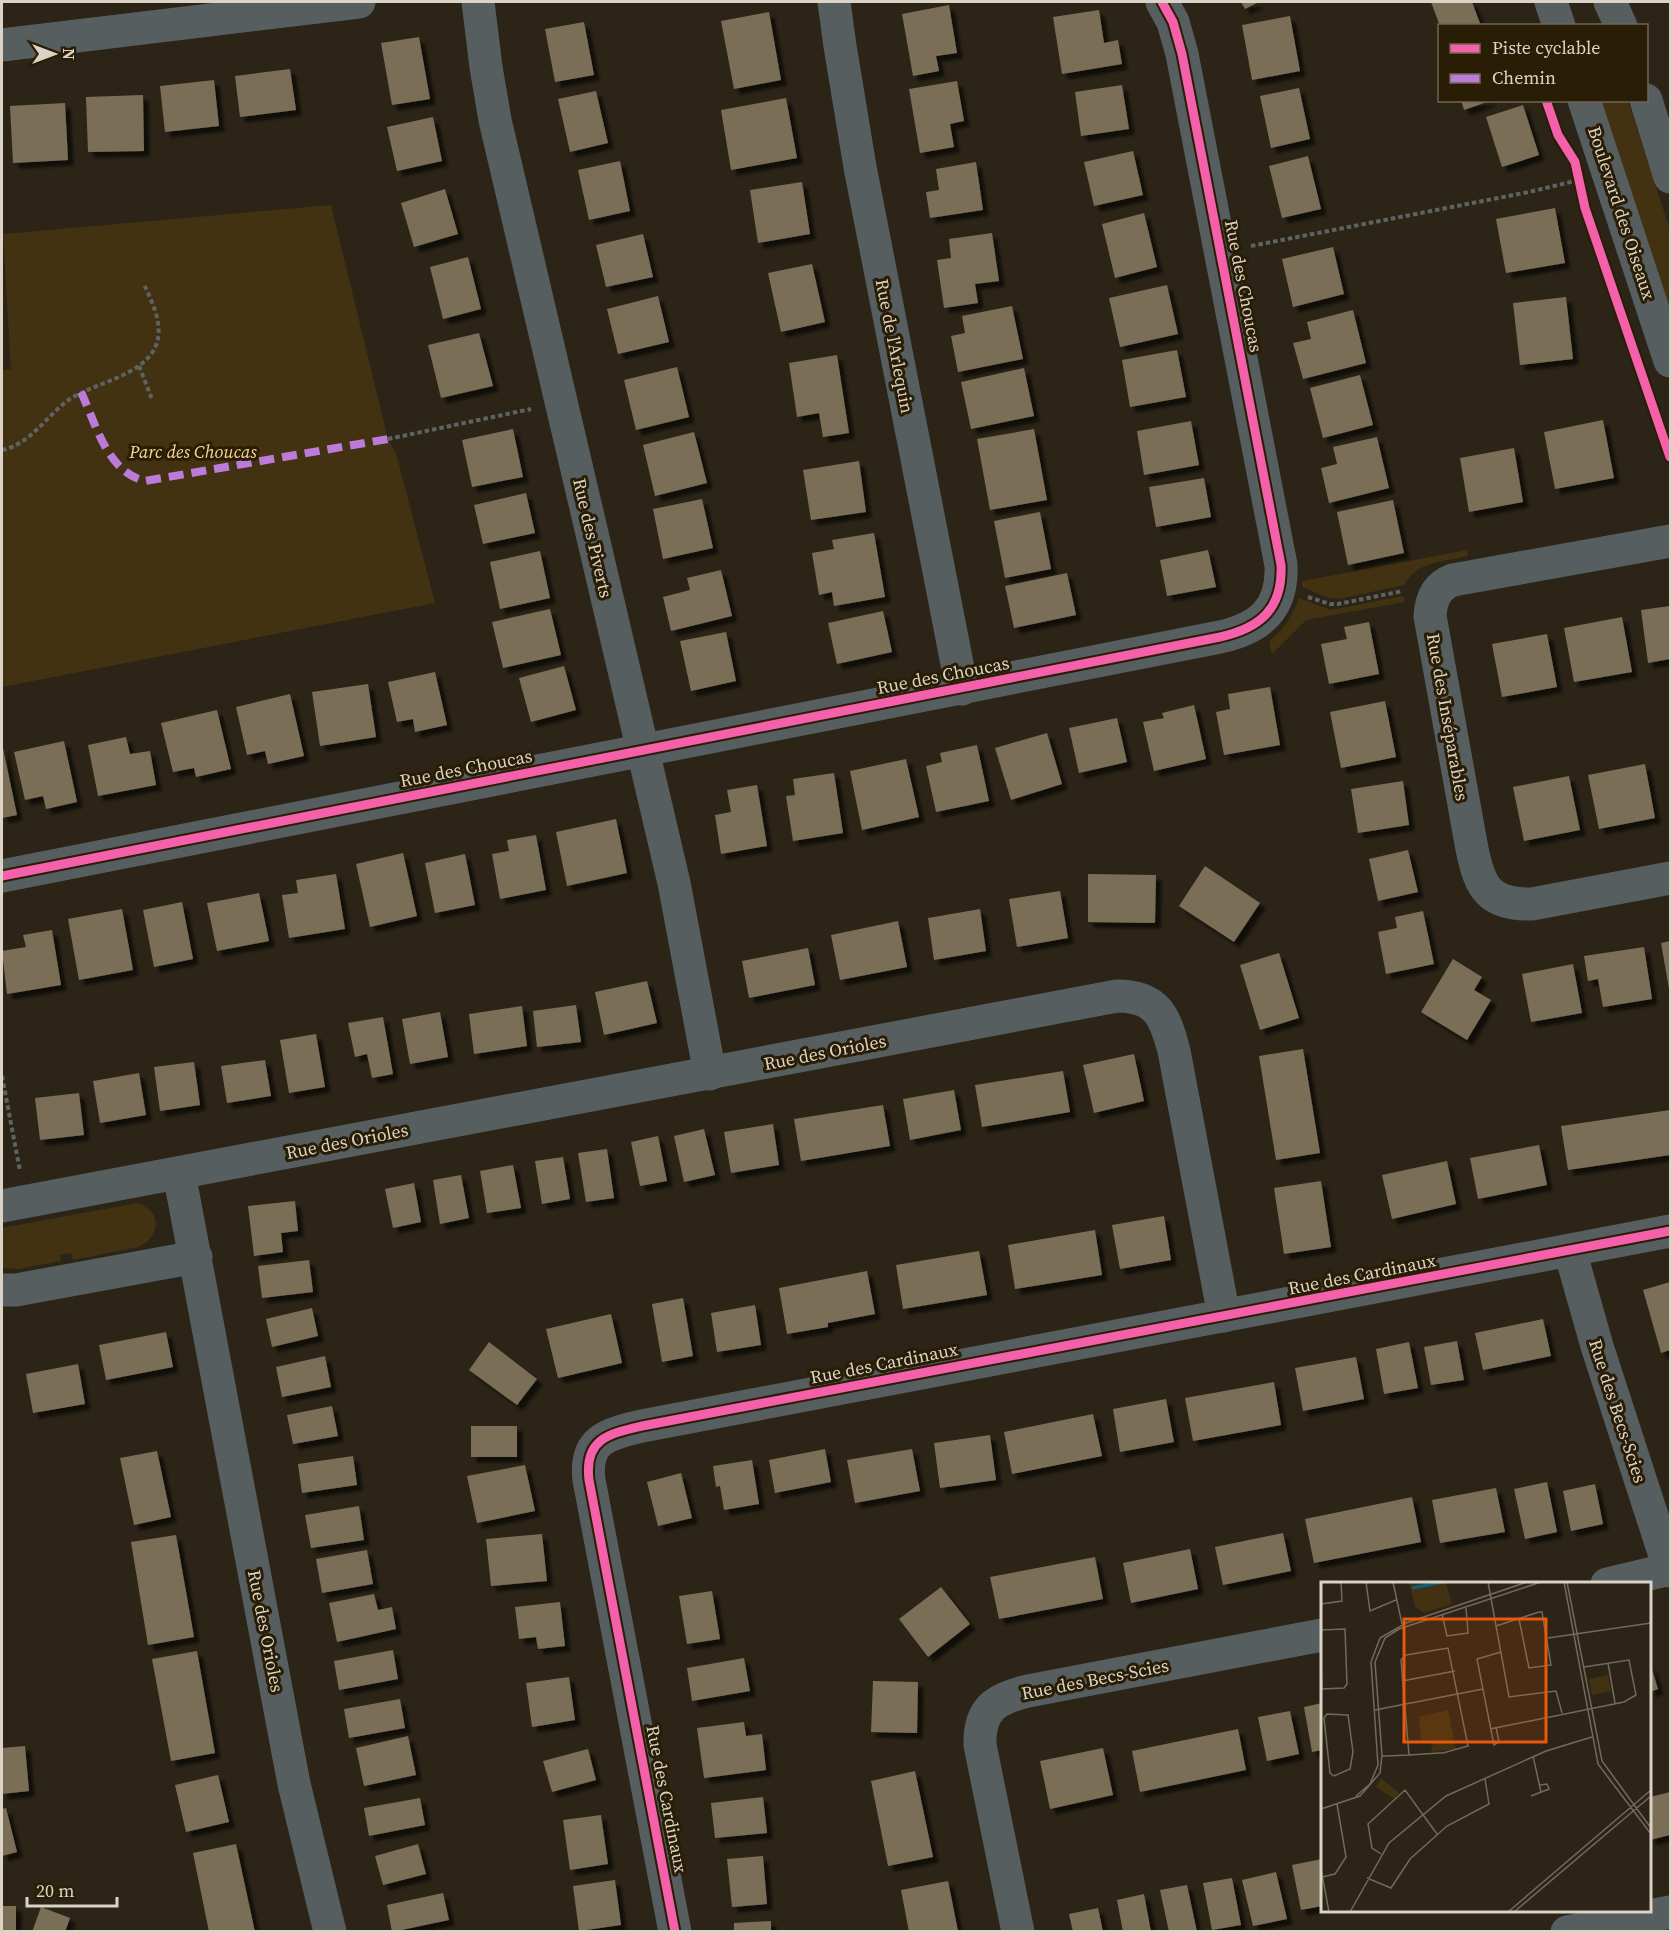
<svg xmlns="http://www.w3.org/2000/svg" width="1672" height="1933" viewBox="0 0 1672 1933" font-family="'Source Serif 4',serif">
<defs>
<filter id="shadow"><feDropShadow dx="5.5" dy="5.5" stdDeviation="1.5" flood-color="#0009"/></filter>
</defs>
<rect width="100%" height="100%" fill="#2b2417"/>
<g fill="#423211">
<polygon points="1592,101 1628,101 1670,230 1670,335"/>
<polygon points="331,205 388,439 396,453 435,603 2,687 2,370 11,369 3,234"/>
<path d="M1467,550L1468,556C1444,562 1417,561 1404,585L1339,599L1329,598L1302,587V581Z"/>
<path d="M1403,596L1405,602L1306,620L1272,654L1269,641C1284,630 1293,615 1299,598L1331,610Z"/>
<path d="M137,1203C163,1211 161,1237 138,1247L73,1260L71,1253L60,1255L61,1261L18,1269L2,1268V1228Z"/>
</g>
<g fill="#7a6e56" filter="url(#shadow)">
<polygon points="1241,2 1259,2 1245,9"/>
<polygon points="1431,2 1472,2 1481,26 1440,26"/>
<polygon points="949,5 957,53 936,56 939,71 913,76 902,14"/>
<polygon points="1099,10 1104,43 1118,40 1122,64 1062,74 1053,17"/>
<polygon points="769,12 781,80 734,89 721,21"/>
<polygon points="1290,16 1300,71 1252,80 1242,25"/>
<polygon points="584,22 594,75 555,82 545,29"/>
<polygon points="419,37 430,99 392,105 381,43"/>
<polygon points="290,69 296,110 240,117 235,76"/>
<polygon points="214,80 219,126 165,132 160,86"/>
<polygon points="957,81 964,121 950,124 954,147 920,153 909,89"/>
<polygon points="1122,85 1129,129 1081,136 1075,92"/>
<polygon points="1299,88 1310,139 1271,148 1260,96"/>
<polygon points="596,91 608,143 570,152 558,99"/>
<polygon points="143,95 144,151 88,152 86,97"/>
<polygon points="786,98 797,158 731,170 721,110"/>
<polygon points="1461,100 1490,100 1490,101 1464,110"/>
<polygon points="65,103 68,160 13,163 10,106"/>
<polygon points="1523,105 1539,155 1502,167 1486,117"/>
<polygon points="433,117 442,161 397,171 387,127"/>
<polygon points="1133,151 1143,195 1094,206 1084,162"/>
<polygon points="1308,156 1321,209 1282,218 1269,166"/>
<polygon points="620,161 630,211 589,220 578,170"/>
<polygon points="976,162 983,210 930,218 926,192 939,190 936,169"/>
<polygon points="802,182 810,234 758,243 750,190"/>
<polygon points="445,189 458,234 414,247 401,203"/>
<polygon points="1555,208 1565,263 1506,273 1496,219"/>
<polygon points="1144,213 1157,267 1115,278 1102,224"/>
<polygon points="992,233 999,281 975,284 978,303 944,308 937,260 951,258 949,239"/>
<polygon points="643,234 653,277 606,287 596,245"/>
<polygon points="1333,247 1344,294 1293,307 1282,259"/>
<polygon points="468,257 481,309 443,319 430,267"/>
<polygon points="812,264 825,322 781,332 768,273"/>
<polygon points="1167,285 1178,334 1120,347 1109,298"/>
<polygon points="658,296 669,342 618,354 607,309"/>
<polygon points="1566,297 1573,359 1520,365 1513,303"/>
<polygon points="1012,306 1023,359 958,372 951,336 965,333 962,316"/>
<polygon points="1353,310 1366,363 1303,379 1293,343 1311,339 1307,322"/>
<polygon points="479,333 493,386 441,398 428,345"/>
<polygon points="1177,350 1186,397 1130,407 1122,360"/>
<polygon points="837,355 849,433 823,437 819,413 797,417 789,363"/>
<polygon points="677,367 689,417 636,430 624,380"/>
<polygon points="1024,368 1034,416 971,429 961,382"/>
<polygon points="1360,375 1373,425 1323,438 1310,388"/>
<polygon points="1603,420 1614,478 1555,489 1544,432"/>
<polygon points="1191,421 1199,465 1144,475 1137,431"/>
<polygon points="513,429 523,477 472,487 462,440"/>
<polygon points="1034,429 1047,500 990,510 977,439"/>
<polygon points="694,432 707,483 655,496 643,445"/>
<polygon points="1377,437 1389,488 1329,503 1321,468 1337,464 1333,447"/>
<polygon points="1514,448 1523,502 1469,512 1460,458"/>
<polygon points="859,461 866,512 811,520 803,470"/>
<polygon points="1204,478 1211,517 1156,527 1149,487"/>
<polygon points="526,493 535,533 483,544 474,505"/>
<polygon points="702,499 713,548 663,559 653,509"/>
<polygon points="1393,500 1404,553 1348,565 1337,512"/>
<polygon points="1040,512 1051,569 1005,578 994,521"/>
<polygon points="874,533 885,597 834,606 832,592 819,595 812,553 834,549 832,540"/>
<polygon points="1208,550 1216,587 1167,596 1160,560"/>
<polygon points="540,551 550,598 500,609 490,562"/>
<polygon points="721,570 732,616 671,631 663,597 690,590 687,578"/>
<polygon points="1067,573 1076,615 1014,628 1005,586"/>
<polygon points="1670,606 1670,659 1648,663 1641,610"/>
<polygon points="550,609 561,655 503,668 492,622"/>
<polygon points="883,611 892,652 837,664 828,623"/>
<polygon points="1622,617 1632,672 1574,682 1564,628"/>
<polygon points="1369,622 1379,674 1329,684 1321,644 1347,639 1344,627"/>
<polygon points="726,632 736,681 691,691 680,641"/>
<polygon points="1547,634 1557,687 1502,697 1492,644"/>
<polygon points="564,666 576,710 531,722 519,678"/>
<polygon points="435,672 447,725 415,732 413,719 397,722 388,682"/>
<polygon points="368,684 376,737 320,746 312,692"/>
<polygon points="1270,687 1280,745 1224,755 1216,712 1230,709 1228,694"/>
<polygon points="290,694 304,756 268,764 265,751 247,755 236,707"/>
<polygon points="1385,701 1396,757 1341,768 1330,712"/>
<polygon points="1194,705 1206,759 1154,771 1143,722 1164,718 1162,713"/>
<polygon points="217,710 231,769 196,777 194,768 173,772 161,723"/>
<polygon points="1117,718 1127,762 1079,773 1069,728"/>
<polygon points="1047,733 1062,784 1011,800 995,748"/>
<polygon points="126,737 130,754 150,751 156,785 98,796 88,745"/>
<polygon points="64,741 77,802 46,809 43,796 25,800 14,752"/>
<polygon points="977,745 989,801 936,812 926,766 942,762 940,753"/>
<polygon points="2,748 3,748 17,815 2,818"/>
<polygon points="906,759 919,817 862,830 850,771"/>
<polygon points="1645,764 1655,818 1599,829 1588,775"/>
<polygon points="834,773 843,833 793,841 786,796 795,795 793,779"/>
<polygon points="1569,776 1580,830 1524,841 1513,787"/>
<polygon points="1403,781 1409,825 1358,833 1351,789"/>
<polygon points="757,785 767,846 721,854 715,815 731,812 727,790"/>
<polygon points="616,819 627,873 567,886 556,832"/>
<polygon points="536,835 546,890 500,899 492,854 509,851 507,840"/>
<polygon points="1408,850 1418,892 1378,901 1369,859"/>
<polygon points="403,853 417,916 370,927 356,864"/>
<polygon points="465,854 475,905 435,913 425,863"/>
<polygon points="1205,866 1260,903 1234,942 1179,906"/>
<polygon points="336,874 345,929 289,938 282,895 298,893 296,880"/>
<polygon points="1088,874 1156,875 1155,923 1088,922"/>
<polygon points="1060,891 1068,938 1017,947 1009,899"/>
<polygon points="259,893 269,941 217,951 207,903"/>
<polygon points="182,902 193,959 154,967 143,910"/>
<polygon points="122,909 133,970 79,980 68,919"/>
<polygon points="980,909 986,951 934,960 928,918"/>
<polygon points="1423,911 1434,964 1386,974 1378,932 1397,928 1395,917"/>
<polygon points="898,921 907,967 840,980 831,935"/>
<polygon points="52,930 61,985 7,994 2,951 26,947 23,935"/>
<polygon points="1670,941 1670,989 1669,989 1661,943"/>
<polygon points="1644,947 1652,999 1603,1007 1598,979 1588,981 1584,956"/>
<polygon points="808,948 815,985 749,998 742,961"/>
<polygon points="1279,953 1299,1018 1260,1030 1240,965"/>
<polygon points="1453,959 1482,977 1474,990 1491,1000 1467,1040 1421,1012"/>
<polygon points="1573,964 1582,1013 1531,1022 1522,974"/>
<polygon points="647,981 657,1023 604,1035 595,992"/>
<polygon points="576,1005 581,1042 537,1047 533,1011"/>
<polygon points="522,1006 527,1046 474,1054 469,1014"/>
<polygon points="440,1012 448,1057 410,1064 402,1019"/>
<polygon points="383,1017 393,1074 372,1078 367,1054 355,1057 348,1023"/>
<polygon points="316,1034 325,1087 289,1093 280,1040"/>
<polygon points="1303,1049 1320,1153 1276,1160 1259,1056"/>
<polygon points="1134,1054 1144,1101 1094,1113 1083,1065"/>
<polygon points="265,1060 271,1096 227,1103 221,1066"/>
<polygon points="194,1062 200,1105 160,1111 154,1067"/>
<polygon points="1063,1071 1070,1112 982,1127 975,1085"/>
<polygon points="139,1073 146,1115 100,1123 93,1081"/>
<polygon points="954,1090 961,1130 910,1140 903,1099"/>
<polygon points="79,1093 84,1135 40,1140 35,1098"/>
<polygon points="883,1105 890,1146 801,1161 794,1119"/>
<polygon points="1670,1110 1670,1155 1568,1170 1561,1126"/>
<polygon points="773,1124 779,1165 731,1173 724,1132"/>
<polygon points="704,1129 715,1175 684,1182 674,1136"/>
<polygon points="658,1136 667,1181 640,1186 631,1142"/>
<polygon points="1539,1145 1547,1185 1478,1199 1470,1158"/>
<polygon points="607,1149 614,1198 586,1202 578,1153"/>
<polygon points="563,1157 570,1199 542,1204 535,1161"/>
<polygon points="1447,1161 1456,1204 1392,1219 1382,1175"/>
<polygon points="513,1165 521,1208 487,1213 480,1171"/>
<polygon points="461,1175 469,1218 440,1224 433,1180"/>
<polygon points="1321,1181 1331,1247 1284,1254 1274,1188"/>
<polygon points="414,1183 421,1222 393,1228 385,1189"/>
<polygon points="295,1201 298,1231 281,1233 283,1252 254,1256 248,1206"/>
<polygon points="1164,1216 1171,1260 1120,1269 1112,1225"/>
<polygon points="1095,1230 1102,1275 1015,1289 1008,1245"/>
<polygon points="979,1251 987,1295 903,1309 896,1265"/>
<polygon points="309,1260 313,1292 262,1298 258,1266"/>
<polygon points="867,1271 875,1314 828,1323 828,1327 787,1334 779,1288"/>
<polygon points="1670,1282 1670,1350 1661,1353 1643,1290"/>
<polygon points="683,1298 693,1356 662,1362 652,1304"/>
<polygon points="755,1305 761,1345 717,1352 711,1313"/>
<polygon points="312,1308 318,1336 272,1347 266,1319"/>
<polygon points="611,1314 622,1363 558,1378 546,1329"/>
<polygon points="1543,1319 1551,1356 1483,1370 1475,1333"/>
<polygon points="166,1332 173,1367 106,1380 99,1345"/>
<polygon points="1457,1341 1464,1380 1431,1385 1424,1347"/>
<polygon points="489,1342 537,1379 517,1405 469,1370"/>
<polygon points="1409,1342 1418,1388 1384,1394 1376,1349"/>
<polygon points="325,1356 331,1387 282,1397 276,1367"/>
<polygon points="1356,1357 1364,1399 1303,1411 1295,1368"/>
<polygon points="78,1364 85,1404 33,1413 26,1374"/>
<polygon points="1274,1382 1281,1425 1193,1441 1185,1398"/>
<polygon points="1166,1399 1174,1442 1120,1452 1113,1409"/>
<polygon points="332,1406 338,1436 293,1444 287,1415"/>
<polygon points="1093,1414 1102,1456 1012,1474 1004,1432"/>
<rect x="471" y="1426" width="46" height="31"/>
<polygon points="990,1435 996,1480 940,1488 934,1443"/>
<polygon points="825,1449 831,1482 775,1493 769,1460"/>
<polygon points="912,1449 920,1491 855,1503 847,1460"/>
<polygon points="157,1451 171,1517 134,1525 120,1458"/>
<polygon points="353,1456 357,1485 302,1493 298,1464"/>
<polygon points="752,1460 759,1504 724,1510 720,1486 716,1487 713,1466"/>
<polygon points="525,1465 535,1511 477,1523 467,1476"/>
<polygon points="681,1473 692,1518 658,1526 647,1482"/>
<polygon points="1547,1482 1557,1532 1525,1539 1514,1489"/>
<polygon points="1595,1484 1603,1524 1571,1531 1563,1491"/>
<polygon points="1496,1488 1505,1532 1440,1543 1432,1500"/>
<polygon points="1412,1497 1421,1542 1314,1563 1305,1519"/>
<polygon points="359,1506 364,1540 311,1548 305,1515"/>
<polygon points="1283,1533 1291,1571 1223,1585 1215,1547"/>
<polygon points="542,1534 547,1581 491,1586 486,1539"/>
<polygon points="176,1535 194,1637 148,1645 131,1542"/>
<polygon points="1190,1549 1198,1589 1131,1603 1123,1563"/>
<polygon points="367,1550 373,1584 322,1593 316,1559"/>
<polygon points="1095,1557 1103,1599 999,1619 990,1577"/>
<polygon points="941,1587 970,1624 928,1657 899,1619"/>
<polygon points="712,1591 720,1639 687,1644 679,1596"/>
<polygon points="374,1594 378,1610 392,1607 396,1629 337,1642 329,1603"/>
<polygon points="560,1602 565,1646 538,1649 536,1637 519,1639 515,1607"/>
<polygon points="393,1650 398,1679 339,1690 334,1661"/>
<polygon points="197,1651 215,1753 171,1761 152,1659"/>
<polygon points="744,1658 750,1691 692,1701 687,1668"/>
<polygon points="1650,1663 1658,1689 1650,1692"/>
<polygon points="569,1677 575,1720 532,1727 526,1683"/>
<polygon points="873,1681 918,1682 917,1733 871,1732"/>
<polygon points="400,1699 405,1728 349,1738 344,1709"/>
<polygon points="1322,1703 1322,1750 1312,1752 1304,1707"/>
<polygon points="1290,1711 1299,1754 1267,1761 1258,1717"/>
<polygon points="744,1722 746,1736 762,1734 766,1770 704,1778 697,1728"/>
<polygon points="1238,1729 1246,1770 1140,1792 1132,1751"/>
<polygon points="408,1736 416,1775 364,1786 356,1748"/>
<polygon points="25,1746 29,1791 2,1794 2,1748"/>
<polygon points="1103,1748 1113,1795 1050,1809 1040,1761"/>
<polygon points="588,1749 596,1780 552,1792 543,1761"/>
<polygon points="915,1771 933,1857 888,1866 871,1781"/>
<polygon points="218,1775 229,1822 186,1832 175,1785"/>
<polygon points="1670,1792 1670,1835 1650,1840 1650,1797"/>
<polygon points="763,1797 767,1833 715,1838 711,1803"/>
<polygon points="420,1798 425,1825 369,1836 364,1808"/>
<polygon points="6,1808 17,1852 2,1856 2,1809"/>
<polygon points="601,1815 608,1864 570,1870 563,1820"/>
<polygon points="236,1844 255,1932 209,1932 193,1853"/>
<polygon points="418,1844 426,1874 383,1885 375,1856"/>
<polygon points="763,1856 767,1904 732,1907 727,1859"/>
<polygon points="1322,1859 1322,1906 1301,1910 1292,1865"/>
<polygon points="1276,1872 1287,1919 1253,1926 1242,1880"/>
<polygon points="1232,1878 1241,1925 1212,1930 1203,1883"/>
<polygon points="615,1880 621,1925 579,1931 573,1886"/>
<polygon points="948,1881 958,1931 909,1932 901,1890"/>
<polygon points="1187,1885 1197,1932 1169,1932 1160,1890"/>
<polygon points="443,1893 449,1920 392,1932 387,1905"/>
<polygon points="1144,1894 1151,1932 1123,1932 1117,1900"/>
<rect x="2" y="1906" width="14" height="26"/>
<polygon points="41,1907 70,1918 65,1932 32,1932"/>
<polygon points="1098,1908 1103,1932 1073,1932 1069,1914"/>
<polygon points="771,1921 771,1932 734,1932 734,1923"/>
</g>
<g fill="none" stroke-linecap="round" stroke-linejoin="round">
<g stroke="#5e6362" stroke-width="4" stroke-dasharray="4.5 3" stroke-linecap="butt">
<polyline points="1251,246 1529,192 1579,180"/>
<polyline points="139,366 152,399"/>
<polyline points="388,439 531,409"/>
<path d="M2,450C29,445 46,417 67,401C98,379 166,374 158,323C156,309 149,296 144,284"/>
<polyline points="1308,597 1330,604 1338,604 1403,591"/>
<polyline points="2,1076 20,1171"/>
</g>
<g stroke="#565e60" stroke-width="33">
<polyline points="478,2 486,67 495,120 674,883 710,1074"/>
<polyline points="834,2 840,46 860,167 962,689"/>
<polyline points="1551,2 1559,26"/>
<polyline points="1610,2 1621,26"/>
<polyline points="2,45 359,2"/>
<polyline points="1584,100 1670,361"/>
<polyline points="1646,100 1670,177"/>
<path d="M1670,541L1453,580C1437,586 1431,599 1430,616L1472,849C1480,888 1489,905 1532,904L1670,878"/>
<path d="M2,876L1220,637C1260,628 1283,609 1281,565L1182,54L1173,22L1162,2"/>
<polyline points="179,1173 294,1784 330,1932"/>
<path d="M2,1206L1117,996C1157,996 1165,1016 1174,1051L1224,1316"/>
<polyline points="1570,1251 1597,1346 1670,1571"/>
<polyline points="2,1290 16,1290 196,1257"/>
<polyline points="1607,1584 1670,1569"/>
<path d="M675,1932L589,1480C584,1439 608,1434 642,1426L1670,1231"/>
<path d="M1018,1932L980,1745C979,1709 995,1699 1028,1691L1322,1635"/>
<polyline points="1567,1932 1670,1912"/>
</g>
<path stroke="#bd7bd9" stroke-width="8" stroke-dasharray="15 8" stroke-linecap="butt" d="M81,392C96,424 107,472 145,481L388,439"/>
<g stroke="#291d05" stroke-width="13">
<g id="cycleway">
<polyline points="1546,100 1558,135 1575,162 1585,208 1670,457"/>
<path d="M2,876L1220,637C1260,628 1283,609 1281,565L1182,54L1173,22L1162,2"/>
<path d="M675,1932L589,1480C584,1439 608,1434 642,1426L1670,1231"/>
</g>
</g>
<use href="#cycleway" stroke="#f560ab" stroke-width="9"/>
</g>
<g text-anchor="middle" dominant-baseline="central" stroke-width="6" stroke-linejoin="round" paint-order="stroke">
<g font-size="18" fill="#dbd3c5" stroke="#291d05">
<text transform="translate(1622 213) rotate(72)">Boulevard des Oiseaux</text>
<text transform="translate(1244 286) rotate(79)">Rue des Choucas</text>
<text transform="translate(895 346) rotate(79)">Rue de l'Arlequin</text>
<text transform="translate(593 538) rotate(77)">Rue des Piverts</text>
<text transform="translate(943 675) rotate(-11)">Rue des Choucas</text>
<text transform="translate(1448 717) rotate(80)">Rue des Inséparables</text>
<text transform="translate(466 768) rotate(-11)">Rue des Choucas</text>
<text transform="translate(825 1052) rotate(-11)">Rue des Orioles</text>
<text transform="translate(347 1141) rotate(-11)">Rue des Orioles</text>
<text transform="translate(1362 1274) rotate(-11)">Rue des Cardinaux</text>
<text transform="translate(884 1363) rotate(-11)">Rue des Cardinaux</text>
<text transform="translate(1618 1411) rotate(72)">Rue des Becs-Scies</text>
<text transform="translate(266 1631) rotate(79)">Rue des Orioles</text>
<text transform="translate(1095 1679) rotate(-11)">Rue des Becs-Scies</text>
<text transform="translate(667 1799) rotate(79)">Rue des Cardinaux</text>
</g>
<g font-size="18" font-style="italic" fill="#f8d595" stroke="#291d05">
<text x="193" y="451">Parc des Choucas</text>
</g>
</g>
<g transform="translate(1321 1582)">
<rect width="330" height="330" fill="#2b2417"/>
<path d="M88,0H125L131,22L103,31L94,25ZM287,93L290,109L271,113L268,97ZM127,128L135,167L111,170L110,159H100L98,135ZM60,196L78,211L73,217L55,205Z" fill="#423211"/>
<path fill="none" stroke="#086080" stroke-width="3" d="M91,6L122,0"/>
<path fill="none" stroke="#716a5d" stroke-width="1.5" d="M45,0L49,29L75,18M72,0L81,42M167,0L188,115L235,109L241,131M243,0L277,182L330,252M246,0L281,179L330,246M0,22L21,19L20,0M121,32L126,54L147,51L145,26M175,44L218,30H221L230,83L208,86L198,37M0,48L24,47L26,102L23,106L0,107M227,56L330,41M0,80L1,107M287,81L294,121M81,99L134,89M54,128L162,107M6,132L27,133L32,170L29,187L13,194L9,191L3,136ZM175,145L178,160L173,163L156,77L180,70M169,147L303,120L315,113L308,78L263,85M61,174H65L88,173L118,171H122L147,164L127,66L85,73L80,78L88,173M212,174L220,210M35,214L49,202L57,183L50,80L59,56L85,41L206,0M210,214L228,207L226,202L219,203M0,227L39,214L59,191L61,173L54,80L64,56L78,47L220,0M60,272L51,266L47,242L84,208L116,252M0,287L8,330M1,295L14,292L25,275L16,222M46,296L70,306L89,277L126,244L168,222L164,197M29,330L68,261L125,214L225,169L271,155M187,330L330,208M193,330L330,214"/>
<path fill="#e8590c" fill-opacity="0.15" stroke="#e8590c" stroke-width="3" d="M83,37H225V160H83Z"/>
<rect width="330" height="330" fill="none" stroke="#dbd3c5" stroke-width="3"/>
</g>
<rect width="1672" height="1933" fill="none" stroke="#dbd3c5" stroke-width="6"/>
<rect x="1438" y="24" width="210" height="78" fill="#291d05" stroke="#706652" stroke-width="1.5"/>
<rect x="1450" y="44" width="30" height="9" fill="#f560ab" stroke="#706652" stroke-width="1.5"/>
<text x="1492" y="54" font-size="18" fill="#dbd3c5">Piste cyclable</text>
<rect x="1450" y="74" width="30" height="9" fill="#bd7bd9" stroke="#706652" stroke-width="1.5"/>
<text x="1492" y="84" font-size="18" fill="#dbd3c5">Chemin</text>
<g transform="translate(54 54) rotate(90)" stroke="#291d05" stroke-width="4.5" paint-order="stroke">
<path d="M0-4.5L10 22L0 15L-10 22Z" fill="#dbd3c5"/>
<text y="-9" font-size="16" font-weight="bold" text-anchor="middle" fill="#dbd3c5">N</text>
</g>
<path d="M27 1897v9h90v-9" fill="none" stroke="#dbd3c5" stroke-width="3"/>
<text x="36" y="1897" font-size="18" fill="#dbd3c5" stroke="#291d05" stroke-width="4.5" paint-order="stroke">20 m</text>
</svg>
